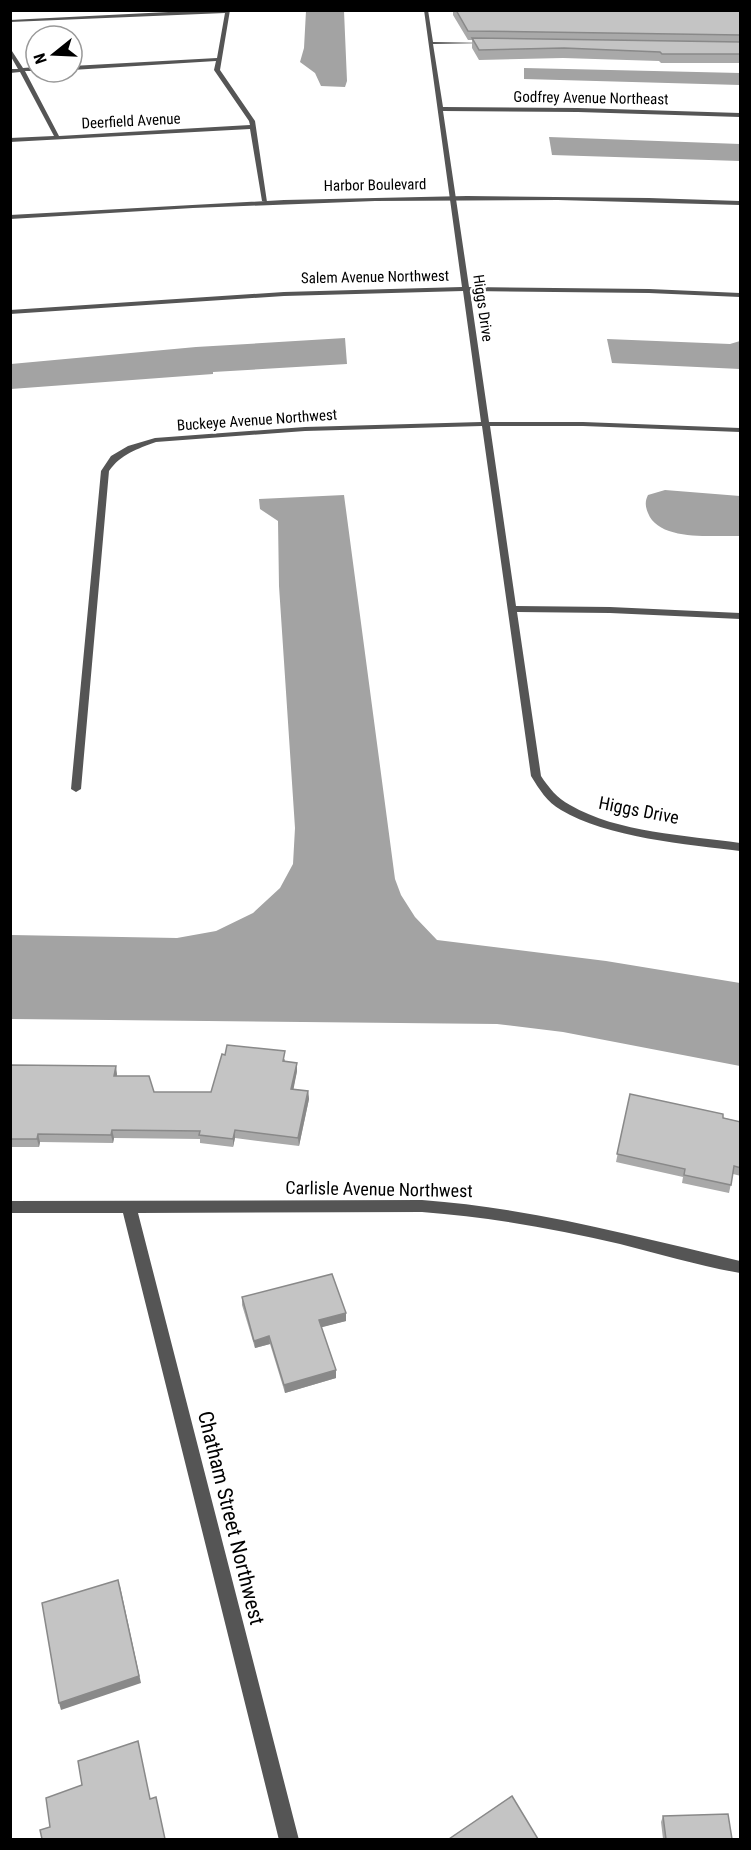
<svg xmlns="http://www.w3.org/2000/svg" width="751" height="1850" viewBox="0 0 751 1850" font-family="'Roboto Condensed',sans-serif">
<rect width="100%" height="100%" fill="#fff"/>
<g fill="#a3a3a3">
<polygon points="306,11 344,11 347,81 345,87 321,86 315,73 300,62 304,48"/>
<polygon points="524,68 740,73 740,85 524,79"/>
<polygon points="549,137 740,144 740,161 552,155"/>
<polygon points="345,338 347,364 213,372 213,374 11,389 11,364 196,347"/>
<polygon points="607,339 730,344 740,341 740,369 612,363"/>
<path d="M665,490L740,496V536C714,535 659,542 648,513C645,506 645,501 648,495Z"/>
<polygon points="344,495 395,879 401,895 415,917 437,940 606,961 740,983 740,1066 563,1032 497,1024 11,1019 11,935 177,938 216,931 253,913 280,888 293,864 295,828 279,586 278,521 260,509 259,499"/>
</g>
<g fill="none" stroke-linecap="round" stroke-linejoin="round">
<g fill="#555" fill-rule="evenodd">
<polygon points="208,10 230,10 220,70 255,121 267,202 262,201 250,129 10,142 10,138 54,136 20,72 10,73 10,69 18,69 10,55 10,48 23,68 36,67 36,71 25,71 59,136 250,125 249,121 214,70 216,61 72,70 72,66 217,58 225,13 10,22 10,20"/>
<path d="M424,10H428L433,42L489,43L433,44L443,107L578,108L740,113V117L578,112L443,111L469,287L649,289L740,293V297L649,293L470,291L489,422H583L740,428V432L583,426H490L516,606L610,607L740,613V619L610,613L517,612L541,776C549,788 557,798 570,805C618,833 686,835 740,843V851C689,845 605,837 561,810C547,802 539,789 531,776L482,426L305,431L156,442C137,449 121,454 109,471L81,789L76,792L71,789L101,471L111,456L128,446L155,438L305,427L481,422L463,291L284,296L10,314V310L284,292L462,287Z"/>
<path d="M422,1200C530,1208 634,1236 740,1261V1273C700,1266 660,1254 620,1244C555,1229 489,1217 422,1212L138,1213L299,1840H279L123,1213H10V1201Z"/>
</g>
<polygon fill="#555" fill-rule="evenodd" points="467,196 649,198 740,201 740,205 558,200 375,201 193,208 10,219 10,215 284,200"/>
</g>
<g fill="#a9a9a9">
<polygon points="453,10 741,10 741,63 661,63 659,61 563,58 479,60 472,48 472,40 468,40 453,15"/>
<polygon points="285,1059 285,1062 297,1063 297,1071 293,1089 308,1091 309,1099 299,1146 235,1138 233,1147 200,1143 200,1139 114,1138 113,1143 40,1142 39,1147 10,1147 10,1065 117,1074 117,1076 154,1092 211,1092"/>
<polygon points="630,1094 741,1122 741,1176 733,1174 729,1193 682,1183 683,1177 616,1162"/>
<polygon points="242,1297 346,1321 321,1327 336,1370 336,1378 285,1393 270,1344 255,1348 242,1305"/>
<polygon points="663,1816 732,1839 741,1839 663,1839 661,1822"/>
</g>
<g fill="#898989">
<polygon points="297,1063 297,1071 292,1097 291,1089"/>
<polygon points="116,1066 117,1074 115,1083 114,1076"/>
<polygon points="308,1091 309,1099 299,1146 298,1138"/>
<polygon points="112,1130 114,1138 113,1143 111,1135"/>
<polygon points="235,1130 235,1138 233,1147 233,1139"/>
<polygon points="38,1134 40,1142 39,1147 37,1139"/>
<polygon points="346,1313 346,1321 319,1328 319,1320"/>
<polygon points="269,1336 270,1344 255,1348 254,1341"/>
<polygon points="336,1370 336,1378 285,1393 284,1385"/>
<polygon points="120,1586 141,1683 61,1710 59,1703"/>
</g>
<g fill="#c4c4c4" stroke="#898989" stroke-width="1.5">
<polygon points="456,10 741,10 741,35 468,31"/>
<polygon points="472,38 741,42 741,54 662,54 660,52 564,48 479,50"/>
<polygon points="227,1045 285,1051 283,1061 297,1063 291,1089 308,1091 298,1138 235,1130 233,1139 199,1135 200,1131 112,1130 111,1135 38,1134 37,1139 10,1139 10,1065 116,1066 114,1076 149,1076 154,1092 211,1092 222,1054 225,1055"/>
<polygon points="630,1094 723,1114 723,1118 741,1122 741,1168 734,1166 731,1185 684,1175 685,1169 617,1154"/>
<polygon points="332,1274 346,1313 319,1320 336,1370 284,1385 269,1336 254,1341 242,1297"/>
<polygon points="118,1580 139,1676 59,1703 42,1603"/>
<polygon points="138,1741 150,1799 156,1797 165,1839 42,1839 40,1830 50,1827 46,1798 82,1785 78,1761"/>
<polygon points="512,1796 538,1839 449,1839"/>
<polygon points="728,1814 732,1839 741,1839 666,1839 663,1816"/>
</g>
<g text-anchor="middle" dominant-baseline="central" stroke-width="5" stroke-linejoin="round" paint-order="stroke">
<g font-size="15" fill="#000" stroke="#fff">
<text transform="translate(591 98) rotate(1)">Godfrey Avenue Northeast</text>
<text transform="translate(131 121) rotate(-3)">Deerfield Avenue</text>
<text transform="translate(375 185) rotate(-1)">Harbor Boulevard</text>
<text transform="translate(375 277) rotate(-1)">Salem Avenue Northwest</text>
<text transform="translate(483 308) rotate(82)">Higgs Drive</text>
<text transform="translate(257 420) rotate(-4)">Buckeye Avenue Northwest</text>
</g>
<g font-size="18" fill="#000" stroke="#fff">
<text transform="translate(639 810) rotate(11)">Higgs Drive</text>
<text transform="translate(379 1189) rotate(1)">Carlisle Avenue Northwest</text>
</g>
<g font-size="21" fill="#000" stroke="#fff">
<text transform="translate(231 1518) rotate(76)">Chatham Street Northwest</text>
</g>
</g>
<rect width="751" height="1850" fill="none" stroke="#000000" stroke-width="24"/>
<g transform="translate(54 54) rotate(252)"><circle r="28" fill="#ffffff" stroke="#999999" stroke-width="1.5"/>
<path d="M0-4.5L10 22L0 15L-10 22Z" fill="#000000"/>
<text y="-9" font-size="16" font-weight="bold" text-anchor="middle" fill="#000000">N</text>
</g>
</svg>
